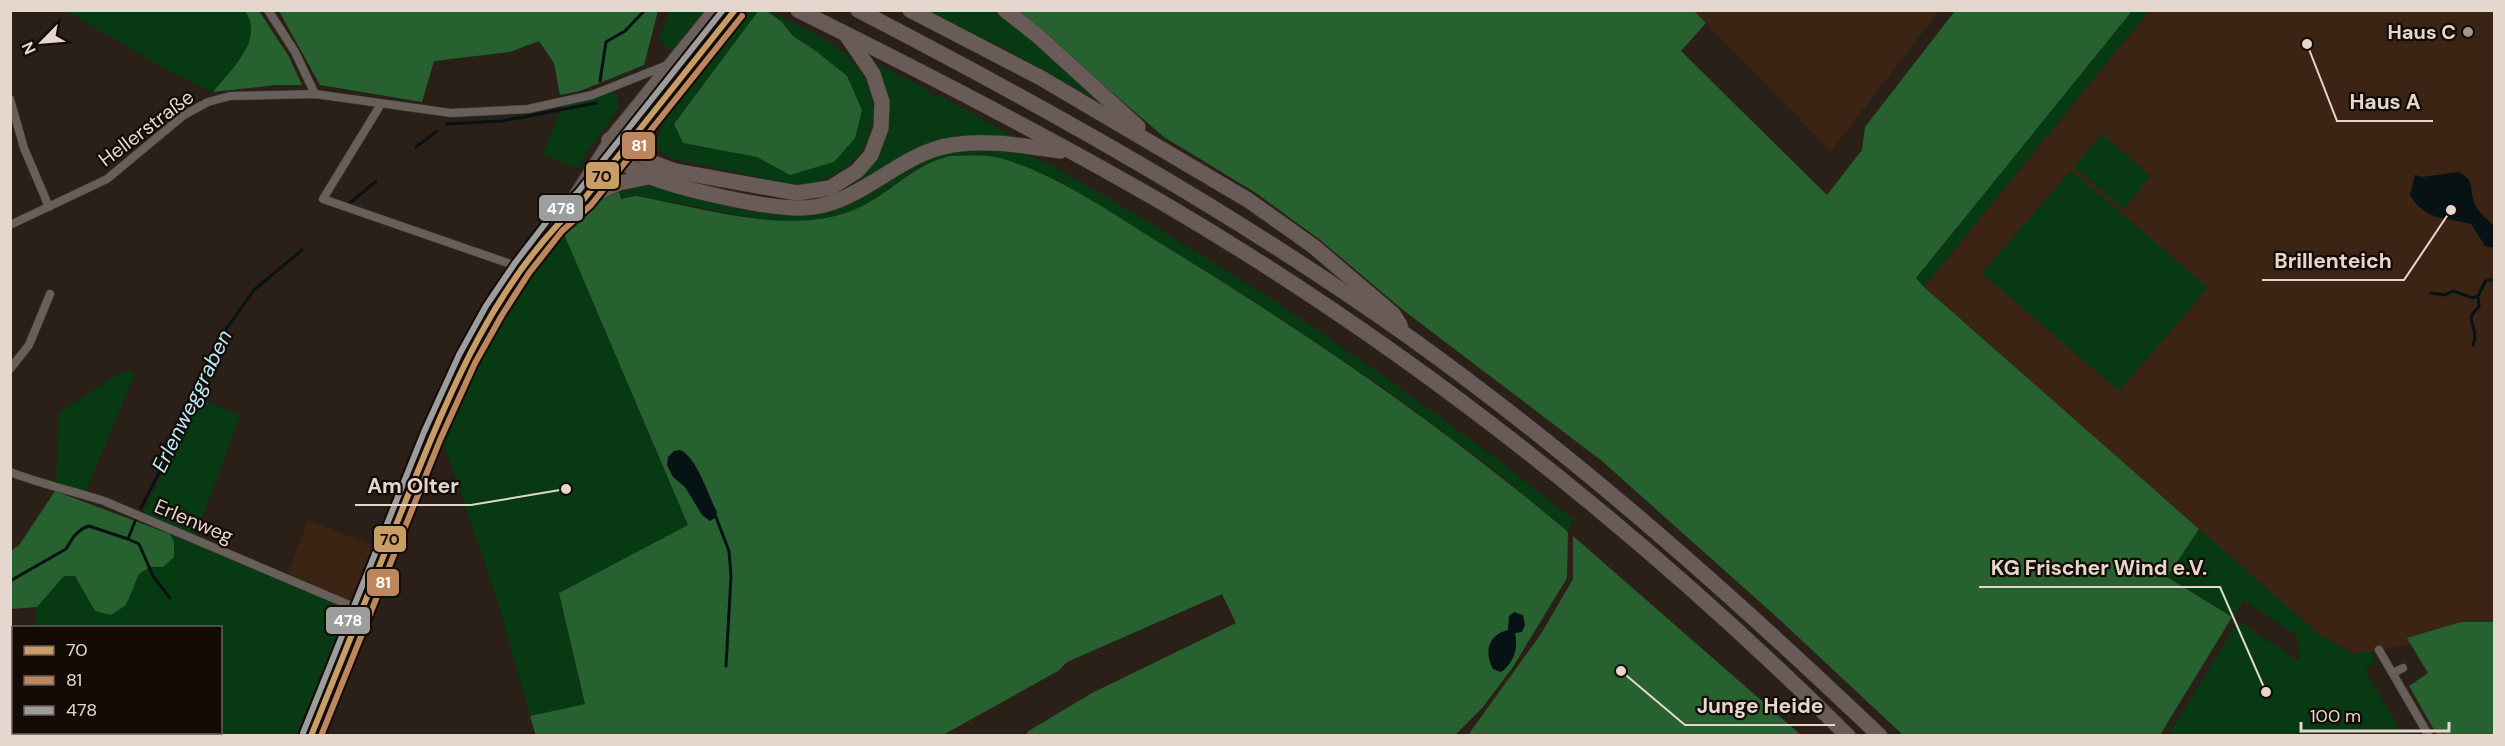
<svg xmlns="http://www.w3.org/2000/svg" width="2505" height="746" viewBox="0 0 2505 746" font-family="'DM Sans',sans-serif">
<rect width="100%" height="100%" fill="#2a2018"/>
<g fill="#3b2413">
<polygon points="1694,11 1939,11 1831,151"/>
<polygon points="2149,11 2494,11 2494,631 2353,654 2319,635 1924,287"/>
<polygon points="308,520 375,546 353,603 288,573"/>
</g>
<g fill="#073912">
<path d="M67,11H245C265,40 231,69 213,92L174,74Z"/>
<polygon points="670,11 705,11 673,50 668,49 659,38"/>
<path d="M750,11H759L674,124L683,143L757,157L790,175L816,51L793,36L782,22L768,12L771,11C800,28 839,40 859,69C897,124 854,189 790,184L674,159L653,147L663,123Z"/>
<polygon points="924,11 995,11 1026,31 1100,102 999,46"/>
<polygon points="2132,11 2149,11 1924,287 1916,278"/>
<polygon points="873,61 927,89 926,92 938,97 939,95 1013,136 1012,138 968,135 923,145 838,194 863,174 888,128 889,113 887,93"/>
<polygon points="614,91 617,95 618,110 587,151 579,169 543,153 562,106 582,102"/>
<polygon points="2102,134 2151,176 2123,209 2074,167"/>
<polygon points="983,147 1023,153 1050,164 1147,221 1272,299 1374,369 1493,456 1573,519 1568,532 1497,472 1380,385 1241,293 1059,181 998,157 920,166 872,201 857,209 824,219 794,223 766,220 636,196 621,199 619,192 630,189 631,186 642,185 790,213 932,155"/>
<polygon points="2071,170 2208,288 2119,391 1982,273"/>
<polygon points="564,234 688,525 559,593 585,704 530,716 499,605 442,439 479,360 528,279"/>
<polygon points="131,369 134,376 85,493 56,483 59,413 116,375"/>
<polygon points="194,396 240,416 195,536 142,514 170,459"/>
<polygon points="2199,529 2319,634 2353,654 2370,651 2376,662 2364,669 2403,735 2169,735 2238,621 2300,662 2298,637 2244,600 2232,617 2167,576"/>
<path d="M170,534L348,608L297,735L121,736L114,733L220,732V628H34L37,607L64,575L75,576L126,605C135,583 135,568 163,567L174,542Z"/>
</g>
<g fill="#286130">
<polygon points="759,10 768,12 782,22 793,36 816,51 847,76 862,110 855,138 834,162 790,175 757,157 683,143 674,124"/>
<path d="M245,11H259L288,55L302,85H276L213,92C231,69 265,40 245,11Z"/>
<polygon points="279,11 658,11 644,65 580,91 560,95 554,63 539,41 510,52 434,61 422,102 320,85"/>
<polygon points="1017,11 1694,11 1706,23 1681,51 1827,195 1862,150 1865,127 1955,11 2132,11 1916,278 1924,287 2199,529 2167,577 2232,617 2160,735 1903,735 1781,621 1602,461 1403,310 1319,239 1256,193 1164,137"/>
<path d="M950,156C966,156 985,154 1000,158C1061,176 1114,215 1168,248C1308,334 1443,426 1568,532L1567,578L1513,667L1482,708L1455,735H1028L1027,732L1092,693L1236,623L1222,594L1067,662L1058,671L943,735L536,736L530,716L585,704L559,593L688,525L564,234L594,203L619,192L621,199L636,196C703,208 792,237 856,209C891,194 911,165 950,156Z"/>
<polygon points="55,491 170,534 174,542 174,557 163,567 150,567 139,574 126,605 111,615 95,611 75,576 64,576 37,607 11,609 11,551 20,544"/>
<polygon points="1573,536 1801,735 1468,735 1541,634 1573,579"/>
<polygon points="2461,622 2494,622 2494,735 2437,735 2409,686 2428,673 2407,638"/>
</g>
<g fill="#071214">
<path d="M2458,172C2477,181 2468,188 2475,204C2478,212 2488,220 2494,226V253L2493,248L2485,246L2471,224C2444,217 2426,221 2410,195L2415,175L2423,177Z"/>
<path d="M680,450C697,457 708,495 717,512L716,517L710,521L702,515L685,487L673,477L667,465L668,457L674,451Z"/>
<path d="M1514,612L1523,615L1525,625L1522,632L1515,633C1519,648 1513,664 1501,672L1493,669C1484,651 1488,635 1508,630L1509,616Z"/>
</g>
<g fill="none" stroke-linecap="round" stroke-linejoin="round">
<g stroke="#071214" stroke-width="3">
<polyline points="600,81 606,42 625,31 645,10"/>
<polyline points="446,124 502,121 596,103"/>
<polyline points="416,147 437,131"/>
<polyline points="350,203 376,181"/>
<polyline points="2431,293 2445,295 2453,291 2473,298 2478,296 2486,280 2494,280"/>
<path d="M2473,345C2481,326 2461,322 2479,307L2478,296"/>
<polyline points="141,508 165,461 195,386 217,342 254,290 302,250"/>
<polyline points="716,517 729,551 731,576 726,666"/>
<polyline points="128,539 139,544 153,576 170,598"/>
<polyline points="10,581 66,549 74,536 82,529 89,526 128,539 136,519"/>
</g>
<g stroke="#443b35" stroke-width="9">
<g id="minor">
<polyline points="268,10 295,52 315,94"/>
<polyline points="10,99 24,148 49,207"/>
<polyline points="381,104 323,199 522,268"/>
<polyline points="10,225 107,179 184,115 208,102 230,96 315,94 451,113 528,109 592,95 670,64"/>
<polyline points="10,369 29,345 50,294"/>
<path d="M10,472C41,484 73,491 104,501L361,610"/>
<polyline points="2379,650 2429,736"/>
<polyline points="2393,673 2403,668"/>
</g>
</g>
<g stroke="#443b35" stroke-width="12">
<g id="secondary">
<polyline points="560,221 584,199 623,150"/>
<polyline points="311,736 450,392 494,310 555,225 609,140"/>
</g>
</g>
<g stroke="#443b35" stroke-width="14">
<g id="primary">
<polyline points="609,140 714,10"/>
<polyline points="626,145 735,10"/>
</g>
</g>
<g stroke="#443b35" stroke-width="16">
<g id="motorway">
<path d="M798,10C921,71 1044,134 1163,203C1412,349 1643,533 1848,736"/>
<path d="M858,10C1049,109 1237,214 1412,339C1579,459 1731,594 1880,736"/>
<polyline points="910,10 1041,78 1248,200 1313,246 1393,314 1400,325"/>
<polyline points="1005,10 1038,36 1138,127"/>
<path d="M609,140C615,150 621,161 632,168C659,186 764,208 799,208C811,208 823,206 834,202C876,187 907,152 952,145C988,139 1024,146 1060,151"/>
<polyline points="609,140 626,145 651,162 675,171 797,193 830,188 857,171 871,155 881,128 882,102 873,74 847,36"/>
<polyline points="584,199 619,183 648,177"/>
</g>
</g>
<use href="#minor" stroke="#675f59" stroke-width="8"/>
<use href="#secondary" stroke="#675f59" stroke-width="10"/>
<use href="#primary" stroke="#6b5f5a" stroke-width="12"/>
<use href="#motorway" stroke="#695c58" stroke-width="15"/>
<g stroke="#140b06" stroke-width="10">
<path id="bus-1" d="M311,736C341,662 370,589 400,515C446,402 491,282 584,199L735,10"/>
</g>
<g stroke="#140b06" stroke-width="10">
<polyline id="bus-2" points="321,736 440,440 475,363 502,315 529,273 562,231 591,205 742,16"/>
</g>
<g stroke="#140b06" stroke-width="10">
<polyline id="bus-3" points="303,733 424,432 459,355 486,306 515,263 548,220 577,193 723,10"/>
</g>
<use href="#bus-1" stroke="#c99d66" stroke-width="6"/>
<use href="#bus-2" stroke="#bc875e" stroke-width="6"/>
<use href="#bus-3" stroke="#9c9d9d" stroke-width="6"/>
</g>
<circle fill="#a4978e" stroke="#140b06" stroke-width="2" cx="2468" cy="32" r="6"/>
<g text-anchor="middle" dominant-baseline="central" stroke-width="4.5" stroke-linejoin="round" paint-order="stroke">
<g font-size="20" font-weight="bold" fill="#e5d7ce" stroke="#140b06" text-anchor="end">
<text x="2456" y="32">Haus C</text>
</g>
<g font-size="20" fill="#e5d7ce" stroke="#140b06">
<text transform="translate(146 128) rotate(-37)">Hellerstraße</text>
<text transform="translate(194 521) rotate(23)">Erlenweg</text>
</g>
<g font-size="21" font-style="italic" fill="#b9edfb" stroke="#140b06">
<text transform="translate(192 401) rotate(-64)">Erlenweggraben</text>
</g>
</g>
<path fill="none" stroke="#e5d7ce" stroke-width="2" d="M2307 44L2337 121H2433M2451 210L2404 280H2262M566 489L471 505H355M2266 692L2220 587H1979M1621 671L1685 725H1835"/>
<g fill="#e5d7ce" stroke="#140b06" stroke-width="2">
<circle cx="2307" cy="44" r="6"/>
<circle cx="2451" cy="210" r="6"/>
<circle cx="566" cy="489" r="6"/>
<circle cx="2266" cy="692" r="6"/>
<circle cx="1621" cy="671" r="6"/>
</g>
<g font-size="21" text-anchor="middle" font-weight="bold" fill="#e5d7ce" stroke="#140b06" stroke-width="4.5" stroke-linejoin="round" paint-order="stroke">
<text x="2385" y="109">Haus A</text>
<text x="2333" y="268">Brillenteich</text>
<text x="413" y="493">Am Olter</text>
<text x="2099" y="575">KG Frischer Wind e.V.</text>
<text x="1760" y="713">Junge Heide</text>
</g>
<g stroke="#140b06" stroke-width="2">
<rect x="621" y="131" width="35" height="29" rx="6" fill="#bc875e"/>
<rect x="585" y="161" width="35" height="29" rx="6" fill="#c99d66"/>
<rect x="538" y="194" width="46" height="28" rx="6" fill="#9c9d9d"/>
<rect x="373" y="525" width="34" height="28" rx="6" fill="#c99d66"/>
<rect x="366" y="568" width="34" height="29" rx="6" fill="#bc875e"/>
<rect x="325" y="606" width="46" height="29" rx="6" fill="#9c9d9d"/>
</g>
<g font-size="16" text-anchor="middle" font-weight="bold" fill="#fff">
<text x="639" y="151">81</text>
<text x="561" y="214">478</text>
<text x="383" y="588">81</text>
<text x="348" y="626">478</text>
</g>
<g font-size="16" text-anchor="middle" font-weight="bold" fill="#111">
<text x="602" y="182">70</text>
<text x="390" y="545">70</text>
</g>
<rect width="2505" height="746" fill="none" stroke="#e5d7ce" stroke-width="24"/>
<rect x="12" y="626" width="210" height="108" fill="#140b06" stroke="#685d56" stroke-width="1.5"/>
<rect x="24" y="646" width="30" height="9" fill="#c99d66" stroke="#685d56" stroke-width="1.5"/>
<text x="66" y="656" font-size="18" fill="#e5d7ce">70</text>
<rect x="24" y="676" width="30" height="9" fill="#bc875e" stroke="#685d56" stroke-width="1.5"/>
<text x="66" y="686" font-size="18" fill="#e5d7ce">81</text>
<rect x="24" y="706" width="30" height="9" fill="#9c9d9d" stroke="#685d56" stroke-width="1.5"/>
<text x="66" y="716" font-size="18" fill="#e5d7ce">478</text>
<g transform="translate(42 42) rotate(245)" stroke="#140b06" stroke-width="4.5" paint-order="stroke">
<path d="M0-4.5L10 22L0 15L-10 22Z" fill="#e5d7ce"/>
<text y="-9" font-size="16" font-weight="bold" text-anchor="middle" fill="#e5d7ce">N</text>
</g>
<path d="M2301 722v9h148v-9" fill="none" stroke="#e5d7ce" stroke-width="3"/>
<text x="2310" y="722" font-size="18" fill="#e5d7ce" stroke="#140b06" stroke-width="4.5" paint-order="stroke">100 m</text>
</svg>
